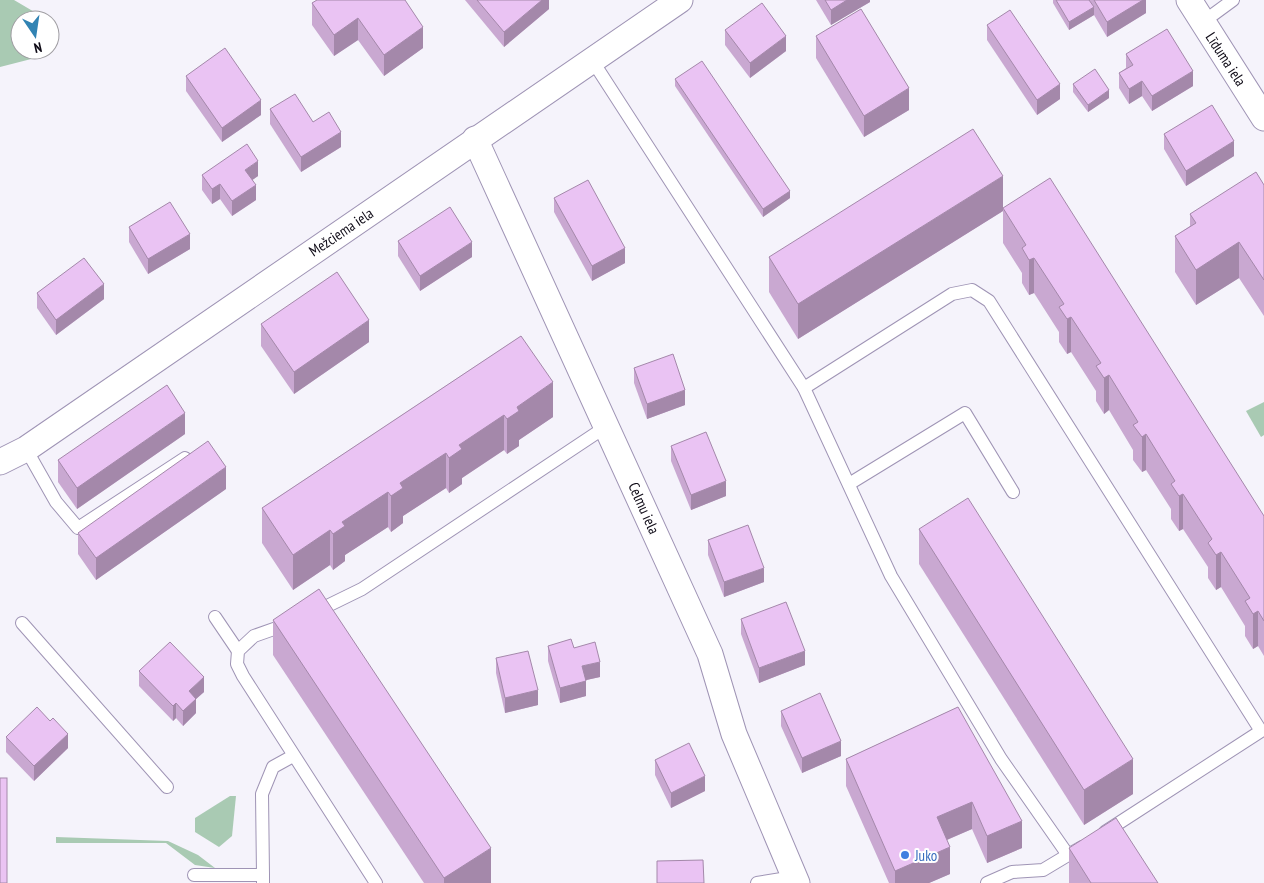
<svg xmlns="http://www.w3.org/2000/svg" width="1264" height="883" viewBox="0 0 1264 883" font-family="'PT Sans Narrow',sans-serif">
<rect width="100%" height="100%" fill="#f5f3fb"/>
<g fill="#a9cab3">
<polygon points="0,0 14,0 48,20 20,20 20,50 42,50 39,57 0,67"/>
<polygon points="1264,402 1264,435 1261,437 1246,411"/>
<polygon points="230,796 236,796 232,836 219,847 195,832 195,818"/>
<polygon points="56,837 168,841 198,855 215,868 195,865 166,843 56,843"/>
</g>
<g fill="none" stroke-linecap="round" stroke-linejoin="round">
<g stroke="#9f94b5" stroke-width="14">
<g id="service">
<polyline points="1203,22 1233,0"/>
<polyline points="592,60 804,388 891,576 1001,759 1068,855 1082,847"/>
<polyline points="804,388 952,294 972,290 989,301 1261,731 1105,832"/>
<polyline points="26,449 56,502 78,528 185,458"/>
<polyline points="849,484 965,413 1013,492"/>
<polyline points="315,612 362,589 607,426"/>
<polyline points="215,617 238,651"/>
<polyline points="22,623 167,787"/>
<polyline points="288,624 254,636 238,651 237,664 243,676 376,883"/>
<polyline points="194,875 263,875 263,883"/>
<polyline points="263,875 262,794 273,767 293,756"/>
<polyline points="757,883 794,877"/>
<polyline points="987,883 1012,872 1043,870 1068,855"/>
</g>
</g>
<g stroke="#9f94b5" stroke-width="27">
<g id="minor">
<polyline points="1189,0 1264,118"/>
<polyline points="475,139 710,654 734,734 797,883"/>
<polyline points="0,462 26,449 680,0"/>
</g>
</g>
<use href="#service" stroke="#fff" stroke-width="12"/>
<use href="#minor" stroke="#fff" stroke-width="25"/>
</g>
<g fill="#c9a8d1">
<polygon points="317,0 423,48 384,76 358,40 334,56 312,25 312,3"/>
<polygon points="465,0 549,0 549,9 504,47"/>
<polygon points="816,0 870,0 870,2 831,25"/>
<polygon points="1053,0 1146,0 1146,13 1107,37 1094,15 1069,30 1053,3"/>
<polygon points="987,25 1060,99 1037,115 987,40"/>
<polygon points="725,30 786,51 750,78 725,45"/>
<polygon points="816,36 909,110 864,137 816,58"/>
<polygon points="1126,54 1193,86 1152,111 1142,96 1129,104 1119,88 1119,73 1126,68"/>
<polygon points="186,76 261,115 222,142 186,91"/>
<polygon points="675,79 790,198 763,217 675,86"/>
<polygon points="1073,84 1109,98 1088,112 1073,92"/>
<polygon points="270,109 313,122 341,147 301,172 270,124"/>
<polygon points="1164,134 1234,156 1186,186 1164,149"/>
<polygon points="202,175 258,176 252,180 256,200 232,216 220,199 212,204 202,190"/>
<polygon points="1264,185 1264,316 1239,278 1196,305 1175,272 1175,236 1190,226 1190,214"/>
<polygon points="554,198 625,263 592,281 554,212"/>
<polygon points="1003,208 1264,516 1264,656 1258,646 1253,649 1245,636 1245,626 1221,587 1216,590 1208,578 1208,567 1183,529 1179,531 1171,519 1171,509 1146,470 1142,472 1133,460 1133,450 1109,410 1104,414 1096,401 1096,391 1071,352 1067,354 1059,342 1059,332 1034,293 1029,295 1022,283 1022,273 1003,243"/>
<polygon points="1003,211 798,339 769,292 769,257"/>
<polygon points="129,227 190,249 148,274 129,242"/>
<polygon points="398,241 472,257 420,291 398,256"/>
<polygon points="37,293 104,299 56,335 37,308"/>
<polygon points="261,324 369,342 294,394 261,346"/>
<polygon points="521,336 553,417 519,440 519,446 507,454 504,450 462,478 462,484 449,493 446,488 403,516 403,523 391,532 388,527 345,555 345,561 333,570 330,565 293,590 262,543 262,508"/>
<polygon points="634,368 685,405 647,419 634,383"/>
<polygon points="185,434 77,509 58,482 58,460"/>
<polygon points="671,446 726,496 691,510 671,461"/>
<polygon points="226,489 96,580 78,554 78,533"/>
<polygon points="919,529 1133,794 1084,825 919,564"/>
<polygon points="708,540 764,582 724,597 708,555"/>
<polygon points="741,619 805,665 759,683 741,634"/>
<polygon points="273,620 491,883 424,883 273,655"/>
<polygon points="548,646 600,677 586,680 586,696 560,703 548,661"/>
<polygon points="496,658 538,705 505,713 496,673"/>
<polygon points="139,671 204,692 196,699 196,713 183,726 176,718 173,721 139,686"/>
<polygon points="958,707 1022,848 987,863 972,829 947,840 950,874 929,883 889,883 846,786 846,759"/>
<polygon points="781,711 841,756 802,773 781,726"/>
<polygon points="50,721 68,748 34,781 6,752 6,737"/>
<polygon points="655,760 705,791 671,808 655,775"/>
<polygon points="1069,848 1158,883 1069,883"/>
</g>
<g fill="#a488aa">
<polygon points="542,0 549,0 549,9 504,47 504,32"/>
<polygon points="847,0 870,0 870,2 831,25 831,10"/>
<polygon points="1143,0 1146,0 1146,13 1107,37 1107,22"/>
<polygon points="1094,7 1094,15 1069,30 1069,22"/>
<polygon points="358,18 358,40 334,56 334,35"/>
<polygon points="423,27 423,48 384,76 384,55"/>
<polygon points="786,36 786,51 750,78 750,63"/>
<polygon points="1193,71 1193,86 1152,111 1152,96"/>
<polygon points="1142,81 1142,96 1129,104 1129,89"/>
<polygon points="1060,84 1060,99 1037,115 1037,100"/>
<polygon points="909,88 909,110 864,137 864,116"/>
<polygon points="1109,90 1109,98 1088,112 1088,105"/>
<polygon points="261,100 261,115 222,142 222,128"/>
<polygon points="341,132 341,147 301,172 301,157"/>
<polygon points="1234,141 1234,156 1186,186 1186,171"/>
<polygon points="258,161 258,176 245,185 245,170"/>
<polygon points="1003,176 1003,211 798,339 798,304"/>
<polygon points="220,184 220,199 212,204 212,189"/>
<polygon points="256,185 256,200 232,216 232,201"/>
<polygon points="790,191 790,198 763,217 763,209"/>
<polygon points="190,234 190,249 148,274 148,259"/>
<polygon points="472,242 472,257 420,291 420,276"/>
<polygon points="1239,242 1239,278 1196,305 1196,270"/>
<polygon points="625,248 625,263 592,281 592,266"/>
<polygon points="1034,258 1034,293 1029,295 1029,260"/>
<polygon points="104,284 104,299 56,335 56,320"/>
<polygon points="1071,317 1071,352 1067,354 1067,319"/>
<polygon points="369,320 369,342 294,394 294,372"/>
<polygon points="1109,375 1109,410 1104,414 1104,378"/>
<polygon points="553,382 553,417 519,440 519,446 507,454 507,419 517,407"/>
<polygon points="685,390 685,405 647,419 647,404"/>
<polygon points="185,413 185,434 77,509 77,488"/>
<polygon points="504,415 504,450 462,478 462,484 449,493 449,458 459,445"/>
<polygon points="1146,434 1146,470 1142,472 1142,437"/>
<polygon points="446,453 446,488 403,516 403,523 391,532 391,496 400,483"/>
<polygon points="226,467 226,489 96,580 96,558"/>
<polygon points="726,481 726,496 691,510 691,495"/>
<polygon points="388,492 388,527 345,555 345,561 333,570 333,534 342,522"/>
<polygon points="1183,494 1183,529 1179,531 1179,496"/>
<polygon points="330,530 330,565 293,590 293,555"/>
<polygon points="1221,552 1221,587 1216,590 1216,555"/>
<polygon points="764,568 764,582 724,597 724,582"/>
<polygon points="1258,611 1258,646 1253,649 1253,614"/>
<polygon points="805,651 805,665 759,683 759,668"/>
<polygon points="600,662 600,677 582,681 582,666"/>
<polygon points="204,677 204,692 196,699 196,713 183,726 183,711 189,691"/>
<polygon points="586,681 586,696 560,703 560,688"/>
<polygon points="538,690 538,705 505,713 505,698"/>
<polygon points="176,703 176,718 173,721 173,706"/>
<polygon points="68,734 68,748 34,781 34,766"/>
<polygon points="841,741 841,756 802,773 802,758"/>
<polygon points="1133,759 1133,794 1084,825 1084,790"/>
<polygon points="705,776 705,791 671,808 671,793"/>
<polygon points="972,802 972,829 937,844 937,817"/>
<polygon points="1022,821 1022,848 987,863 987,836"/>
<polygon points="950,847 950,874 929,883 895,883 895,871"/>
<polygon points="491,848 491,883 444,883 444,878"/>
</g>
<g fill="#eac3f3" stroke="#a488aa">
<polygon points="317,0 405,0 423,27 384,55 358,18 334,35 312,3"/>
<polygon points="477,0 542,0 504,32"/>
<polygon points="825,0 847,0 831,10"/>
<polygon points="1056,0 1089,0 1094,7 1069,22"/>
<polygon points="1094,0 1143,0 1107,22"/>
<polygon points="762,3 786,36 750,63 725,30"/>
<polygon points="861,9 909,88 864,116 816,36"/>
<polygon points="1010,10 1060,84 1037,100 987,25"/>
<polygon points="1167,29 1193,71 1152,96 1142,81 1129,89 1119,73 1133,65 1126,54"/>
<polygon points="225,48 261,100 222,128 186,76"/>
<polygon points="702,61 790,191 763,209 675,79"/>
<polygon points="1095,69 1109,90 1088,105 1073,84"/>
<polygon points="295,94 313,122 329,112 341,132 301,157 270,109"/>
<polygon points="1212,105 1234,141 1186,171 1164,134"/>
<polygon points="973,129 1003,176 798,304 769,257"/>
<polygon points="247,144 258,161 245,170 256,185 232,201 220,184 212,189 202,175"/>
<polygon points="1256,172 1264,185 1264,280 1239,242 1196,270 1175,236 1196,223 1190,214"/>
<polygon points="1050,178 1264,516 1264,621 1258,611 1253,614 1245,601 1250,598 1221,552 1216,555 1208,543 1212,539 1183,494 1179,496 1171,484 1175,481 1146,434 1142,437 1133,425 1138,422 1109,375 1104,378 1096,366 1101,363 1071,317 1067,319 1059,307 1064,304 1034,258 1029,260 1022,248 1026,245 1003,208"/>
<polygon points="588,180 625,248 592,266 554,198"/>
<polygon points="170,202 190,234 148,259 129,227"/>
<polygon points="450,207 472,242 420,276 398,241"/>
<polygon points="84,258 104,284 56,320 37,293"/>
<polygon points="337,272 369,320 294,372 261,324"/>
<polygon points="521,336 553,382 517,407 519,411 507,419 504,415 459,445 462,449 449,458 446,453 400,483 403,488 391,496 388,492 342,522 345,526 333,534 330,530 293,555 262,508"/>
<polygon points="673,354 685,390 647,404 634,368"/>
<polygon points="167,385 185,413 77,488 58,460"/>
<polygon points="706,432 726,481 691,495 671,446"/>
<polygon points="208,441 226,467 96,558 78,533"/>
<polygon points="968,498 1133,759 1084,790 919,529"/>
<polygon points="748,525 764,568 724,582 708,540"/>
<polygon points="319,589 491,848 444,878 273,620"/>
<polygon points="786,602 805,651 759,668 741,619"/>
<polygon points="571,639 574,648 595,642 600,662 582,666 586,681 560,688 548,646"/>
<polygon points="170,642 204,677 189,691 196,699 183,711 176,703 173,706 139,671"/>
<polygon points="528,651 538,690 505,698 496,658"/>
<polygon points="820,693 841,741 802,758 781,711"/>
<polygon points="37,707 50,721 53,718 68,734 34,766 6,737"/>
<polygon points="958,707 1022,821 987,836 972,802 937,817 950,847 895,871 846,759"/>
<polygon points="689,743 705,776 671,793 655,760"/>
<rect x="0" y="778" width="7" height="105"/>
<polygon points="1116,818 1158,883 1091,883 1069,848"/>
<polygon points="703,860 704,883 657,883 657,861"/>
</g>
<circle fill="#3f7fe0" stroke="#fff" stroke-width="2" cx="905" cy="855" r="5"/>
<g text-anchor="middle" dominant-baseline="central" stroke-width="4" stroke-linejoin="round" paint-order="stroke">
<g font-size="15" fill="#0e0a16" stroke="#fff">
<text transform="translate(1226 59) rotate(57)">Līduma iela</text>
<text transform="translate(341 232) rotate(-34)">Mežciema iela</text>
<text transform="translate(644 508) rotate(66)">Celmu iela</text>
</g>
<g font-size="15" fill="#366cbe" stroke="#fff" text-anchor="start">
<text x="915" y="855">Juko</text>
</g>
</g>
<g transform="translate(35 35) rotate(167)"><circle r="24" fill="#ffffff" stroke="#9f9da2"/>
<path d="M0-4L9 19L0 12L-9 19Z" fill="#3183b3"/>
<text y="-8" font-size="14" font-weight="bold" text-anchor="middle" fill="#0e0a16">N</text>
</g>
</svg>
